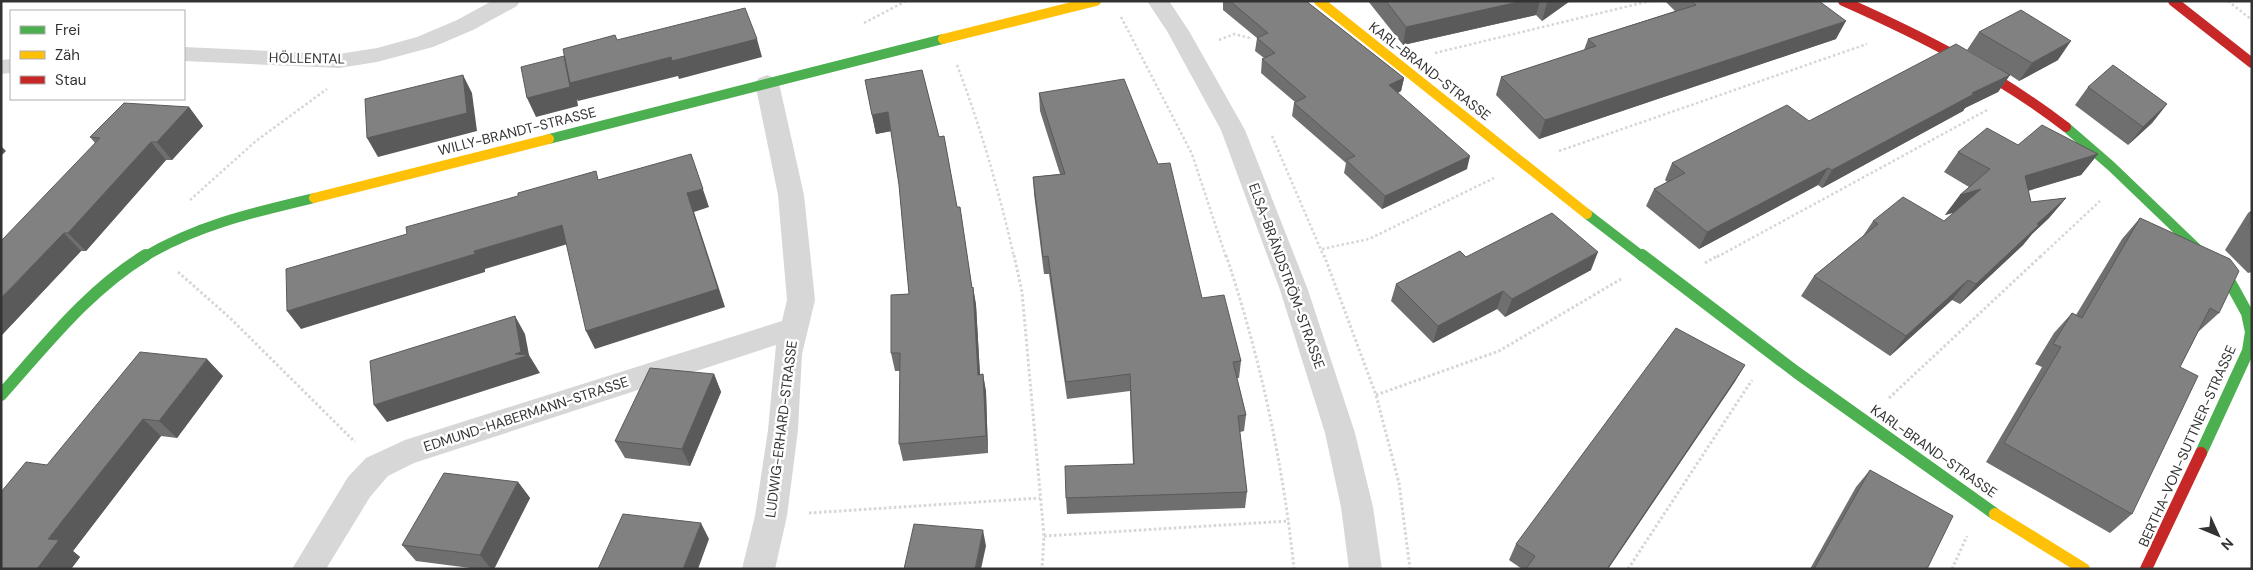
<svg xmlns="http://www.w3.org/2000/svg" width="2253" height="570" viewBox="0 0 2253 570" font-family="'DM Sans',sans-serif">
<rect width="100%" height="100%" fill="#fff"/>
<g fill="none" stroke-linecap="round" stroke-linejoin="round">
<g stroke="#d6d6d6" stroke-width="2.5" stroke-dasharray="2.5 2.5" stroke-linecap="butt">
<polyline points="2228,1 2252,20"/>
<polyline points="1121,17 1192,154 1226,257"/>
<polyline points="864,23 906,1"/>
<polyline points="1219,40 1234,34 1250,38"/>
<polyline points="1435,53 1650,1"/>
<path d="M957,65C981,128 999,191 1014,257"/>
<polyline points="1272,136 1324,257"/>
<polyline points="1559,151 1867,44"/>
<polyline points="190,200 256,141 327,89"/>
<polyline points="1322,249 1369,239 1494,178"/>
<polyline points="1717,257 1987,110"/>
<polyline points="2040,257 2100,201"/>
</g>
<g stroke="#d6d6d6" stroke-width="3" stroke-dasharray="2.5 2.5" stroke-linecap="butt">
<polyline points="1014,255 1022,292 1044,536 1042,569"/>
<path d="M1226,255C1260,357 1283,462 1294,569"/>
<polyline points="1324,255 1376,395 1399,483 1410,569"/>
<polyline points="1705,263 1719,255"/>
<polyline points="178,272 229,317 355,442"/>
<polyline points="1376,395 1499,351 1621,279"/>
<polyline points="1889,398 2042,255"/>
<polyline points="809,513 1040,498"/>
<polyline points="1044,536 1289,521"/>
<polyline points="1628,569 1752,380"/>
<polyline points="1952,569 1967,536"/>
</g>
<g fill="#d7d7d7" fill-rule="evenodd">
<polygon points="492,1 520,1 517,6 473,30 433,47 377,62 339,68 184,61 184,47 339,54 377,48 417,37 457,20"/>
<polygon points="1147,1 1169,1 1189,31 1245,130 1308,290 1355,433 1373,507 1382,569 1349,569 1341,507 1325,433 1280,290 1221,130 1167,31"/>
<polygon points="11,59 11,73 1,74 1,60"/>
<polygon points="767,75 775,78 779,83 804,195 815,300 802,354 798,430 787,516 775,569 742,569 755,516 768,430 776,345 414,463 388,476 370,497 326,569 292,569 348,477 366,458 405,440 782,321 787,300 778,195 755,83 759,78"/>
</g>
<g stroke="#4caf50" stroke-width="10">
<polyline points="2066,127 2111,166 2206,257"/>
<polyline points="549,139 943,39"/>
<polyline points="1587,214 1643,257"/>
<path d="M144,257C197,225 255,212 314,198"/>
</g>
<g stroke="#4caf50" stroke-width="12">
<polyline points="1642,255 1796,372 1995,514"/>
<path d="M1,395C45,346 88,290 146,255"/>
<polyline points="2201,453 2248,351 2251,332 2247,313 2231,284 2204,255"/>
</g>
<g stroke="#ffc107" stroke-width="10">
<polyline points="1319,1 1587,214"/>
<polyline points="943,39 1096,1"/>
<polyline points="314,198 549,139"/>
</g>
<polyline stroke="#ffc107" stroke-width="12" points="1995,514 2084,569"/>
<g stroke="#c62828" stroke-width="10">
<path d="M1843,1C1922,36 1997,74 2066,127"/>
<polyline points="2173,1 2252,63"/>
</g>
<polyline stroke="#c62828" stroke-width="12" points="2146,569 2201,453"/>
</g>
<g fill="#6f6f6f">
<polygon points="1223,1 1306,1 1404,78 1401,91 1398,93 1467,169 1382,209 1344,173 1346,163 1292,116 1294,103 1295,102 1261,73 1262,59 1264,58 1255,51 1257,38 1223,10"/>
<polygon points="1368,1 1570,1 1542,21 1536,15 1403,45"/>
<polygon points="1665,1 1819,1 1836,39 1539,139 1496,95 1501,77 1584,50 1588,39 1675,11"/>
<polygon points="1979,32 2058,60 2019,81 2010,75 1998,92 1965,108 1963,111 1822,188 1818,185 1699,249 1646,206 1654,189 1667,182 1665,180 1672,163 1809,121 1996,67 1967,50"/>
<polygon points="922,70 939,137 944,136 957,207 960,207 972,288 973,287 976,305 980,375 983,374 986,392 988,453 903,461 899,444 900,371 895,371 891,353 891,295 909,294 899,185 891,131 876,134 865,80"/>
<polygon points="2088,87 2167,104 2152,123 2128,145 2075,105"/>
<polygon points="1039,93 1202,298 1241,361 1239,378 1237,378 1246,415 1244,431 1240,432 1247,492 1245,508 1067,514 1066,498 1133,464 1130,391 1067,399 1049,274 1044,274 1034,194 1033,177 1060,174 1040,111"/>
<polygon points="189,107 203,126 172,160 166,160 86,251 81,251 1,336 95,143 90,137"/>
<polygon points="2018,145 2098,154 2081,175 2028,191 2031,202 2066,198 2049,218 2032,234 2023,245 1960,304 1952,300 1890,356 1801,296 1814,276 1863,236 1873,221 1944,221 1953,213 1945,215 1960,195 1969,187 1944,172 1958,152"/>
<polygon points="2252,210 2252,272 2248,273 2225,250 2248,213"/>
<polygon points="2140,218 2219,313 2198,332 2180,367 2132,514 2110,533 1986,462 2042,367 2035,364 2054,333 2072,313 2076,315 2122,239"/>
<polygon points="1466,257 1591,270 1505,317 1497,309 1433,343 1391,301 1396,284"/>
<polygon points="1745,365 1734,383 1608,569 1522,569 1509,560 1516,544"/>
<polygon points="714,374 721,392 690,466 625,458 615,441"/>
<polygon points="223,376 177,438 161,436 73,551 80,557 71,569 47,465"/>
<polygon points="1870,470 1927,569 1810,569 1856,487"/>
<polygon points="518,482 530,498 494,569 478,569 416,561 402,545"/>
</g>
<g fill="#5a5a5a">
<polygon points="1523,1 1540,1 1536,15 1403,45 1406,27"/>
<polygon points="1549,1 1570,1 1542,21 1547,3"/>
<polygon points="1846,21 1836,39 1539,139 1545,120"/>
<polygon points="757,39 762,57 679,79 678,76 578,101 577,99 578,106 536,117 527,98 564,56"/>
<polygon points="2071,41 2058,60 2019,81 2032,63"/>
<polygon points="463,75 472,93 477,131 378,157 367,138"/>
<polygon points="2010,75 1998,92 1965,108 1963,111 1822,188 1832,170 1972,93"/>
<polygon points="1404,78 1401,91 1386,98 1389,85"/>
<polygon points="2167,104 2152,123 2128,145 2143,127"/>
<polygon points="189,107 203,126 172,160 157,142"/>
<polygon points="888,112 892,131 876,134 872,115"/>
<polygon points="151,142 166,160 86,251 68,233"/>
<polygon points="1,146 6,151 1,156"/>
<polygon points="691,154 709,207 694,212 725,307 595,349 586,331 687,193"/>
<polygon points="2098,154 2081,175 2009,196 2025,176"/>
<polygon points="1470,156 1467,169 1382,209 1385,196"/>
<polygon points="1828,168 1818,185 1699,249 1707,232"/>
<polygon points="1981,189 1966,209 1945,215 1960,195"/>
<polygon points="2066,198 2049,218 2032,234 2023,245 1960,304 1976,284 2037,224"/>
<polygon points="562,225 571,243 485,269 485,272 301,329 287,311 474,251"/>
<polygon points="64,233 81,251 1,336 1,298"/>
<polygon points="1598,252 1591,270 1505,317 1512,299"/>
<polygon points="1968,280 1952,300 1890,356 1906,336"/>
<polygon points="973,287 976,305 981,392 978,375"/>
<polygon points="1503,291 1497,309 1433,343 1438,326"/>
<polygon points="515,316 525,334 529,355 540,373 387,422 374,405 515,354"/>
<polygon points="207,359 223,376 177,438 159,421"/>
<polygon points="1745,365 1734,383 1608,569 1607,569"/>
<polygon points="714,374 721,392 690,466 682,449"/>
<polygon points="983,374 986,392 988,453 986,436"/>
<polygon points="143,419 161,436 73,551 80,557 71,569 37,569 48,539"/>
<polygon points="518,482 530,498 494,569 491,569 480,555"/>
<polygon points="701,523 709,539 698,569 683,569"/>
<polygon points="983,530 986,546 981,569 975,569"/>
</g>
<g fill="#818181" stroke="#5a5a5a">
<polygon points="1230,1 1306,1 1404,78 1389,85 1470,156 1385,196 1346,160 1355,156 1294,103 1306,97 1262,59 1275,53 1257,38 1268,33"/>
<polygon points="1386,1 1523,1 1406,27"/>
<polygon points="1692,1 1819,1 1846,21 1545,120 1501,77 1596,46 1588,39 1696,5"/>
<polygon points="745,8 757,39 672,61 671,57 570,83 563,49 615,35 617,40"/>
<polygon points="2021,10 2071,41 2032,63 1979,32"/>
<polygon points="1956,44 2010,75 1972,93 1974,94 1832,170 1828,168 1707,232 1654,189 1685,173 1672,163 1787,105 1809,121"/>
<polygon points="564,56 570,87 527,98 521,67"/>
<polygon points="2113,65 2167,104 2143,127 2088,87"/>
<polygon points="922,70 939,137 944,136 957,207 960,207 972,288 973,287 978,375 983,374 986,436 899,444 900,353 891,353 891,295 909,294 899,185 888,112 872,115 865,80"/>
<polygon points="463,75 467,113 367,138 365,99"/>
<polygon points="1124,79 1158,164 1170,163 1202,298 1224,295 1241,361 1233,362 1246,415 1238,416 1247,492 1066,498 1065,466 1134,464 1130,374 1066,382 1048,256 1043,257 1033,177 1065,174 1039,93"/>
<polygon points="124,103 189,107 157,142 151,142 68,233 64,233 1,298 1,241 100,138 90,137"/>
<polygon points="2042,125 2098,154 2025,176 2031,202 2066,198 2037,224 2039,225 1976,284 1968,280 1906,336 1814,276 1878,224 1873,221 1903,197 1944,221 1981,189 1960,195 1990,169 1958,152 1987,128 2018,145"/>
<polygon points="691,154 703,189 687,193 718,289 586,331 562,225 474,251 475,254 287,311 286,269 407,234 406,227 518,196 518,193 596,171 598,180"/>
<polygon points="1552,213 1598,252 1512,299 1503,291 1438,326 1396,284 1460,251 1466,257"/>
<polygon points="2140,218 2230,259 2239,271 2219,313 2210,308 2180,367 2198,376 2132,514 2004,443 2061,347 2053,344 2072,313 2082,318"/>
<polygon points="2252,221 2252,229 2248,226"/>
<polygon points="515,316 521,352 515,354 529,355 374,405 370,361"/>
<polygon points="1676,328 1745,365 1607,569 1526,569 1535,556 1516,544"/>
<polygon points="140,352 207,359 159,421 143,419 48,539 59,540 37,569 1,569 1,492 26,462 47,465"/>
<polygon points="650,368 714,374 682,449 615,441"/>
<polygon points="1870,470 1953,516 1927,569 1814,569"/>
<polygon points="444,473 518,482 480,555 402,545"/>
<polygon points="623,514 701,523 683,569 598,569"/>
<polygon points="914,524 983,530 975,569 904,569"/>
</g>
<g text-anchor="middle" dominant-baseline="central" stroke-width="5" stroke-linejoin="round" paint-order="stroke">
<g font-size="14" fill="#333" stroke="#fff">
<text transform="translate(307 58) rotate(1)">HÖLLENTAL</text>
<text transform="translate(1430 71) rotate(38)">KARL-BRAND-STRASSE</text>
<text transform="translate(517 131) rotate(-14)">WILLY-BRANDT-STRASSE</text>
<text transform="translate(1287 276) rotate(70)">ELSA-BRÄNDSTRÖM-STRASSE</text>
<text transform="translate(526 414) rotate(-18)">EDMUND-HABERMANN-STRASSE</text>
<text transform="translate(781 429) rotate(-83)">LUDWIG-ERHARD-STRASSE</text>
<text transform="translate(2187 446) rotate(-66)">BERTHA-VON-SUTTNER-STRASSE</text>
<text transform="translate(1934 451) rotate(35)">KARL-BRAND-STRASSE</text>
</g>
</g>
<rect width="2253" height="570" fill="none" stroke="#333333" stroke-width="5"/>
<rect x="10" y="10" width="175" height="90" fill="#ffffff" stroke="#adadad"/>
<rect x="20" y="26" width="25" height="8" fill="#4caf50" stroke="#adadad"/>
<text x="55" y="35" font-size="15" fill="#333333">Frei</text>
<rect x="20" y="51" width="25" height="8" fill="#ffc107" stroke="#adadad"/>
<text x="55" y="60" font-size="15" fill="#333333">Zäh</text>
<rect x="20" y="76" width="25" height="8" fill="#c62828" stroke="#adadad"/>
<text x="55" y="85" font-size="15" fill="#333333">Stau</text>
<g transform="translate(2218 535) rotate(134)" stroke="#ffffff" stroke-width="4" paint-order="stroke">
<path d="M0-4L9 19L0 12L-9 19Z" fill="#333333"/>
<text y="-8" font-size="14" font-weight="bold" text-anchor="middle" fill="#333333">N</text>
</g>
</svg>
